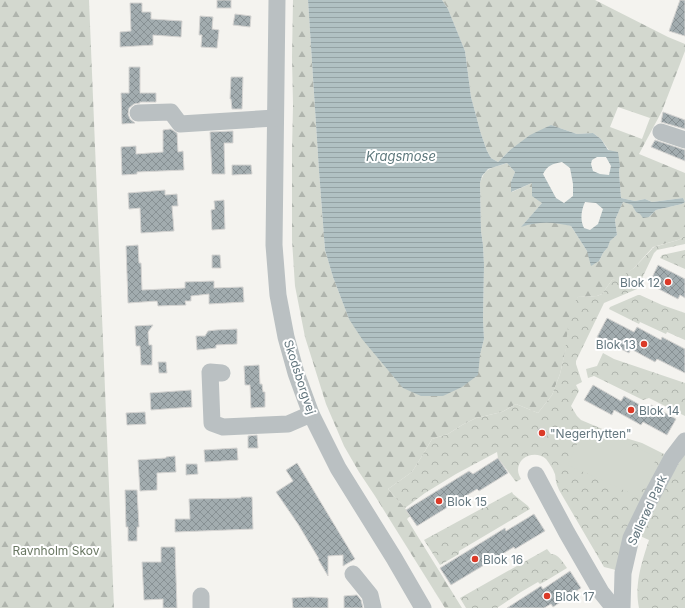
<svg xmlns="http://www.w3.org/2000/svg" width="685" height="608" viewBox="0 0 685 608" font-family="Inter,sans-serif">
<defs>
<pattern id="forest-firs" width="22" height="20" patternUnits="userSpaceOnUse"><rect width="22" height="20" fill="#d3d8cf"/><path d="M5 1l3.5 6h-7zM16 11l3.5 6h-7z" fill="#afb4ad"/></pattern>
<pattern id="park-crowns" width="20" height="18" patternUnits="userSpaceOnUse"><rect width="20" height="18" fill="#d3d8cf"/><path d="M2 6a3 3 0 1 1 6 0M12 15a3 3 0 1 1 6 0" fill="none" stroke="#afb4ad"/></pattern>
<pattern id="water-rules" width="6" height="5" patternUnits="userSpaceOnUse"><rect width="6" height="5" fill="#b1c1c3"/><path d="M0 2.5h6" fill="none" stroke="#94a2a4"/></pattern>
<pattern id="building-cross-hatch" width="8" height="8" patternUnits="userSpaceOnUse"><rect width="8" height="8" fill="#a2acaf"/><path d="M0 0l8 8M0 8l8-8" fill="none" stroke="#889194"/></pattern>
</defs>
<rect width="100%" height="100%" fill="#f4f3ef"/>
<g fill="url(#forest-firs)" fill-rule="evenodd">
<polygon points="0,0 89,0 114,608 0,608"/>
<path d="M293,0H308L319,171L325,250L333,277L349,319L480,355L484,339L483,319L484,265L483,245L481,231L480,183C486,166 491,169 507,163L515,172L511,182L512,192L532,183L542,203L522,226L532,223L550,222L561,223L571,226L587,251L599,261L603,253L608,247L610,241L617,235L615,220L623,202L633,205L636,212L649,217L656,210L682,204L685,202L683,198L652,202L645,199L635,201L621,198L619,171L620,166L601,139L593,133L577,134L551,125L510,150L498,162L491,158L487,151L481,134L471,97L465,51L448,9L442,0H595L668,37L685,44V51L662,111L639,154L685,173V236L678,240L653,247L634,268L621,278L612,280L602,294L597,296L578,297L560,374L552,395L538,413L516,404L502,412L476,418L462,425L448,434L432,439L422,456L412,472L388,489L405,508L410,516L407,519L462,608H445L375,496L359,472L344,446L326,404L305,337L295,286L292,240V151L293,105L292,57ZM618,107L650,118L642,139L610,127Z"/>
</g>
<g fill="url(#park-crowns)">
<path d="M685,236V244L657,250L654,253L637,289L604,303L576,361V364L582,382L576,385L579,391L571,406L577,416L581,420L619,436L642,443L668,456L620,571L604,567L559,490C558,487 556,484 556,481C555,478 556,475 554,472C554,470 547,460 546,459C536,450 518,456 518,470C518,474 520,477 521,479L516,482L498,458L497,452L456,474L425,493L405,508L388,489L412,472L422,456L432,439L448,434L462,425L476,418L502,412L516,404L538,413L552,395L560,374L565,352L570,310L578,297L597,296L602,294L612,280L621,277L634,268L654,247L678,240Z"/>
<polygon points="685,250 685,269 660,258 662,255"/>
<polygon points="638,295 640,295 662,305 685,313 685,340 667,332 666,334 640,322 639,324 609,309 610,307"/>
<polygon points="603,353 614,359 685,383 685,416 649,398 643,400 594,376 588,378 586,369 597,366"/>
<path d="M685,453V608H639C634,585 642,561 649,540L640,536L649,513Z"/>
<polygon points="512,492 513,494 528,506 530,509 459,551 459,554 440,565 424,540"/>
<path d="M547,549L551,554C558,554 563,562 567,568L544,582L540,584L538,582L521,592L497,608H466L460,598Z"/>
</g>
<polygon fill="#d3d8cf" points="585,425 657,457 639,497 568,465"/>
<path fill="url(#water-rules)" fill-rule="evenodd" d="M308,0H442L448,9L465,51L471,97L481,134L487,151L491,158L498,162L510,150L530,135L551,125L577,134L593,133L601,139L608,150L618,152L620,166L619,171L621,198L635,201L645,199L652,202L683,198L685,202L682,204L656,210L649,217L643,218L640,214L636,212L632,205L623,202L615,220L617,235L610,241L608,247L603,253L599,261L591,266L587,251L571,226C555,222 538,221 521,227L542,203L532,196V183L511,192V182L515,172L507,163L488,169L482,176L480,183L481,231L483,245L484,265L483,319L484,339L480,355L478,375L462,387L443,396H421L403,388L362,339L349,319L333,277L325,250L319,171ZM597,157H606L611,166L609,175L600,174L593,171L591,164L592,160ZM562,162L570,168L573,184V196L564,203L556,198L543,174C548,165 552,164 562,162ZM585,202L596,203L603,209L598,224L590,230L584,228C580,220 581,211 585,202Z"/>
<g fill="url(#building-cross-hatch)" stroke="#d5d4d2">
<rect x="217" y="0" width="14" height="8"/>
<polygon points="680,0 685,0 685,36 669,31"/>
<polygon points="130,3 142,3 142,12 151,12 151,19 182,21 181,37 153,35 153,45 120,47 120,32 131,31"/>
<polygon points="235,14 251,16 250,27 233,25"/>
<polygon points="200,16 213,17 212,29 219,30 217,48 201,47 202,35 199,35"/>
<polygon points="129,67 140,67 140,93 156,93 156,102 140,102 140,103 134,104 129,108 128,114 130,119 135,123 122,124 121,93 129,93"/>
<polygon points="231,77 243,77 242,109 232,109 231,99 230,99"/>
<polygon points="663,112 685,120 685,129 661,122"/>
<polygon points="171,129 177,133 178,152 183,151 184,170 137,172 137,174 122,175 121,147 136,146 136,154 163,152 163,130"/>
<polygon points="233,131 233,143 224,143 225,174 212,174 210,132"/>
<polygon points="655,140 685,150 685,161 651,147"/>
<polygon points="232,165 251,165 252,174 232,175"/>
<polygon points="165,190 165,195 177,194 178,206 172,206 174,231 141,233 140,208 129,209 128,193"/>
<polygon points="224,200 225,229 212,230 211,210 215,209 214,201"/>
<polygon points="138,245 139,263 141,263 142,290 185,288 185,282 214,281 214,288 243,287 244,302 209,304 209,294 191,296 191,301 185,301 186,305 158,306 157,301 128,303 126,246"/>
<polygon points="212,255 220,255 221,268 212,268"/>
<polygon points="658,265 685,279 685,298 680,295 678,299 649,284"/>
<polygon points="607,318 634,332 637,327 661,340 662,337 685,349 685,373 657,359 655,362 631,349 629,353 597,337"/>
<polygon points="153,325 148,332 149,345 152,345 152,365 141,365 140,346 136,346 135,326"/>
<polygon points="237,329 237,344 216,345 216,348 197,350 196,336 205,336 208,331 216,330"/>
<polygon points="158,362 166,362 167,373 159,373"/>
<polygon points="259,365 260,384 262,384 263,392 265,392 265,407 251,408 250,385 245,385 244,366"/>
<polygon points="593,385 621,401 624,396 649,410 651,405 676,419 667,435 643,422 641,425 614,410 612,415 584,400"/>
<polygon points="191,390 192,407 151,410 150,393"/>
<polygon points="145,412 146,424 127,425 126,413"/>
<polygon points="544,428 548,432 546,437 541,438 537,435 538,429"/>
<polygon points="257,435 258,448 248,448 248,436"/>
<polygon points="237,448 238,460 205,462 204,450"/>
<polygon points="175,456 176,472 157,473 157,490 140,491 138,460 166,458 166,457"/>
<polygon points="498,458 508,473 479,491 477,489 417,526 406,510 469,471 473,474"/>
<polygon points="297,463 355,559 343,566 343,555 328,556 328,576 318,559 319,559 298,524 276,492 293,481 286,470"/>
<polygon points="186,464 197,464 198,474 186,475"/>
<polygon points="125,490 137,490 139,527 137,527 137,541 128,541 128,527 126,527"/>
<polygon points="241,497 252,497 253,529 175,532 175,519 190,519 189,499 241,498"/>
<polygon points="534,514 545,531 515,549 514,547 451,585 440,568 505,528 506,531"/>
<polygon points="161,547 175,547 177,608 163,608 163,599 144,600 142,562 161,562"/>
<polygon points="570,571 581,588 553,607 551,604 544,608 507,608 541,586 543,589"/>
<polygon points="357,595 361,600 363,608 344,608 344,596"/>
<polygon points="311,597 328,598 328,608 293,608 292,598"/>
</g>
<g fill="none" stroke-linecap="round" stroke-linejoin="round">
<g stroke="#bac0c2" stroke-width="17">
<polyline points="277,0 274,245 278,295 286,337 296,373 311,414 338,468 394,558 423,608"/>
<polyline points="138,113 171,112 180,124 275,118"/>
<polyline points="661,132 685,140"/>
<polyline points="222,373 210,372 212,423 223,427 288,424 311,414"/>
<polyline points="536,475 567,533 601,592 614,608"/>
<polyline points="353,574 370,595 373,608"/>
<polyline points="201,608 201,596"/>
<polyline points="622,608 623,573 631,538 648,503 672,458 685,441"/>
</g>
</g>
<g fill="#db3a28" stroke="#fff" stroke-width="1.5">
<circle cx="668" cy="282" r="4"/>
<circle cx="644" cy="344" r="4"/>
<circle cx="631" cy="410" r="4"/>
<circle cx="542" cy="433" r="4"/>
<circle cx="439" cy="501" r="4"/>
<circle cx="475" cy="559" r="4"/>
<circle cx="547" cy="596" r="4"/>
</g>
<g text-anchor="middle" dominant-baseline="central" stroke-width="4" stroke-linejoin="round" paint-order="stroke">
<g font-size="12" fill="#64777f" stroke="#fff" text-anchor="start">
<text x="660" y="282" text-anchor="end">Blok 12</text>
<text x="636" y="344" text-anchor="end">Blok 13</text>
<text x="639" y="410">Blok 14</text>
<text x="550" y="433">"Negerhytten"</text>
<text x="447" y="501">Blok 15</text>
<text x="483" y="559">Blok 16</text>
<text x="555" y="596">Blok 17</text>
</g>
<g font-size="12" fill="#64777f" stroke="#fff">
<text transform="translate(300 377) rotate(72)">Skodsborgvej</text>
<text transform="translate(647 510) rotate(-65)">Søllerød Park</text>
</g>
<g font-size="12" fill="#697762" stroke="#fff">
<text x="56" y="550">Ravnholm Skov</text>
</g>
<g font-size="13" font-style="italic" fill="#5f797d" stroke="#fff">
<text x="401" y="156">Kragsmose</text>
</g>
</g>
</svg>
